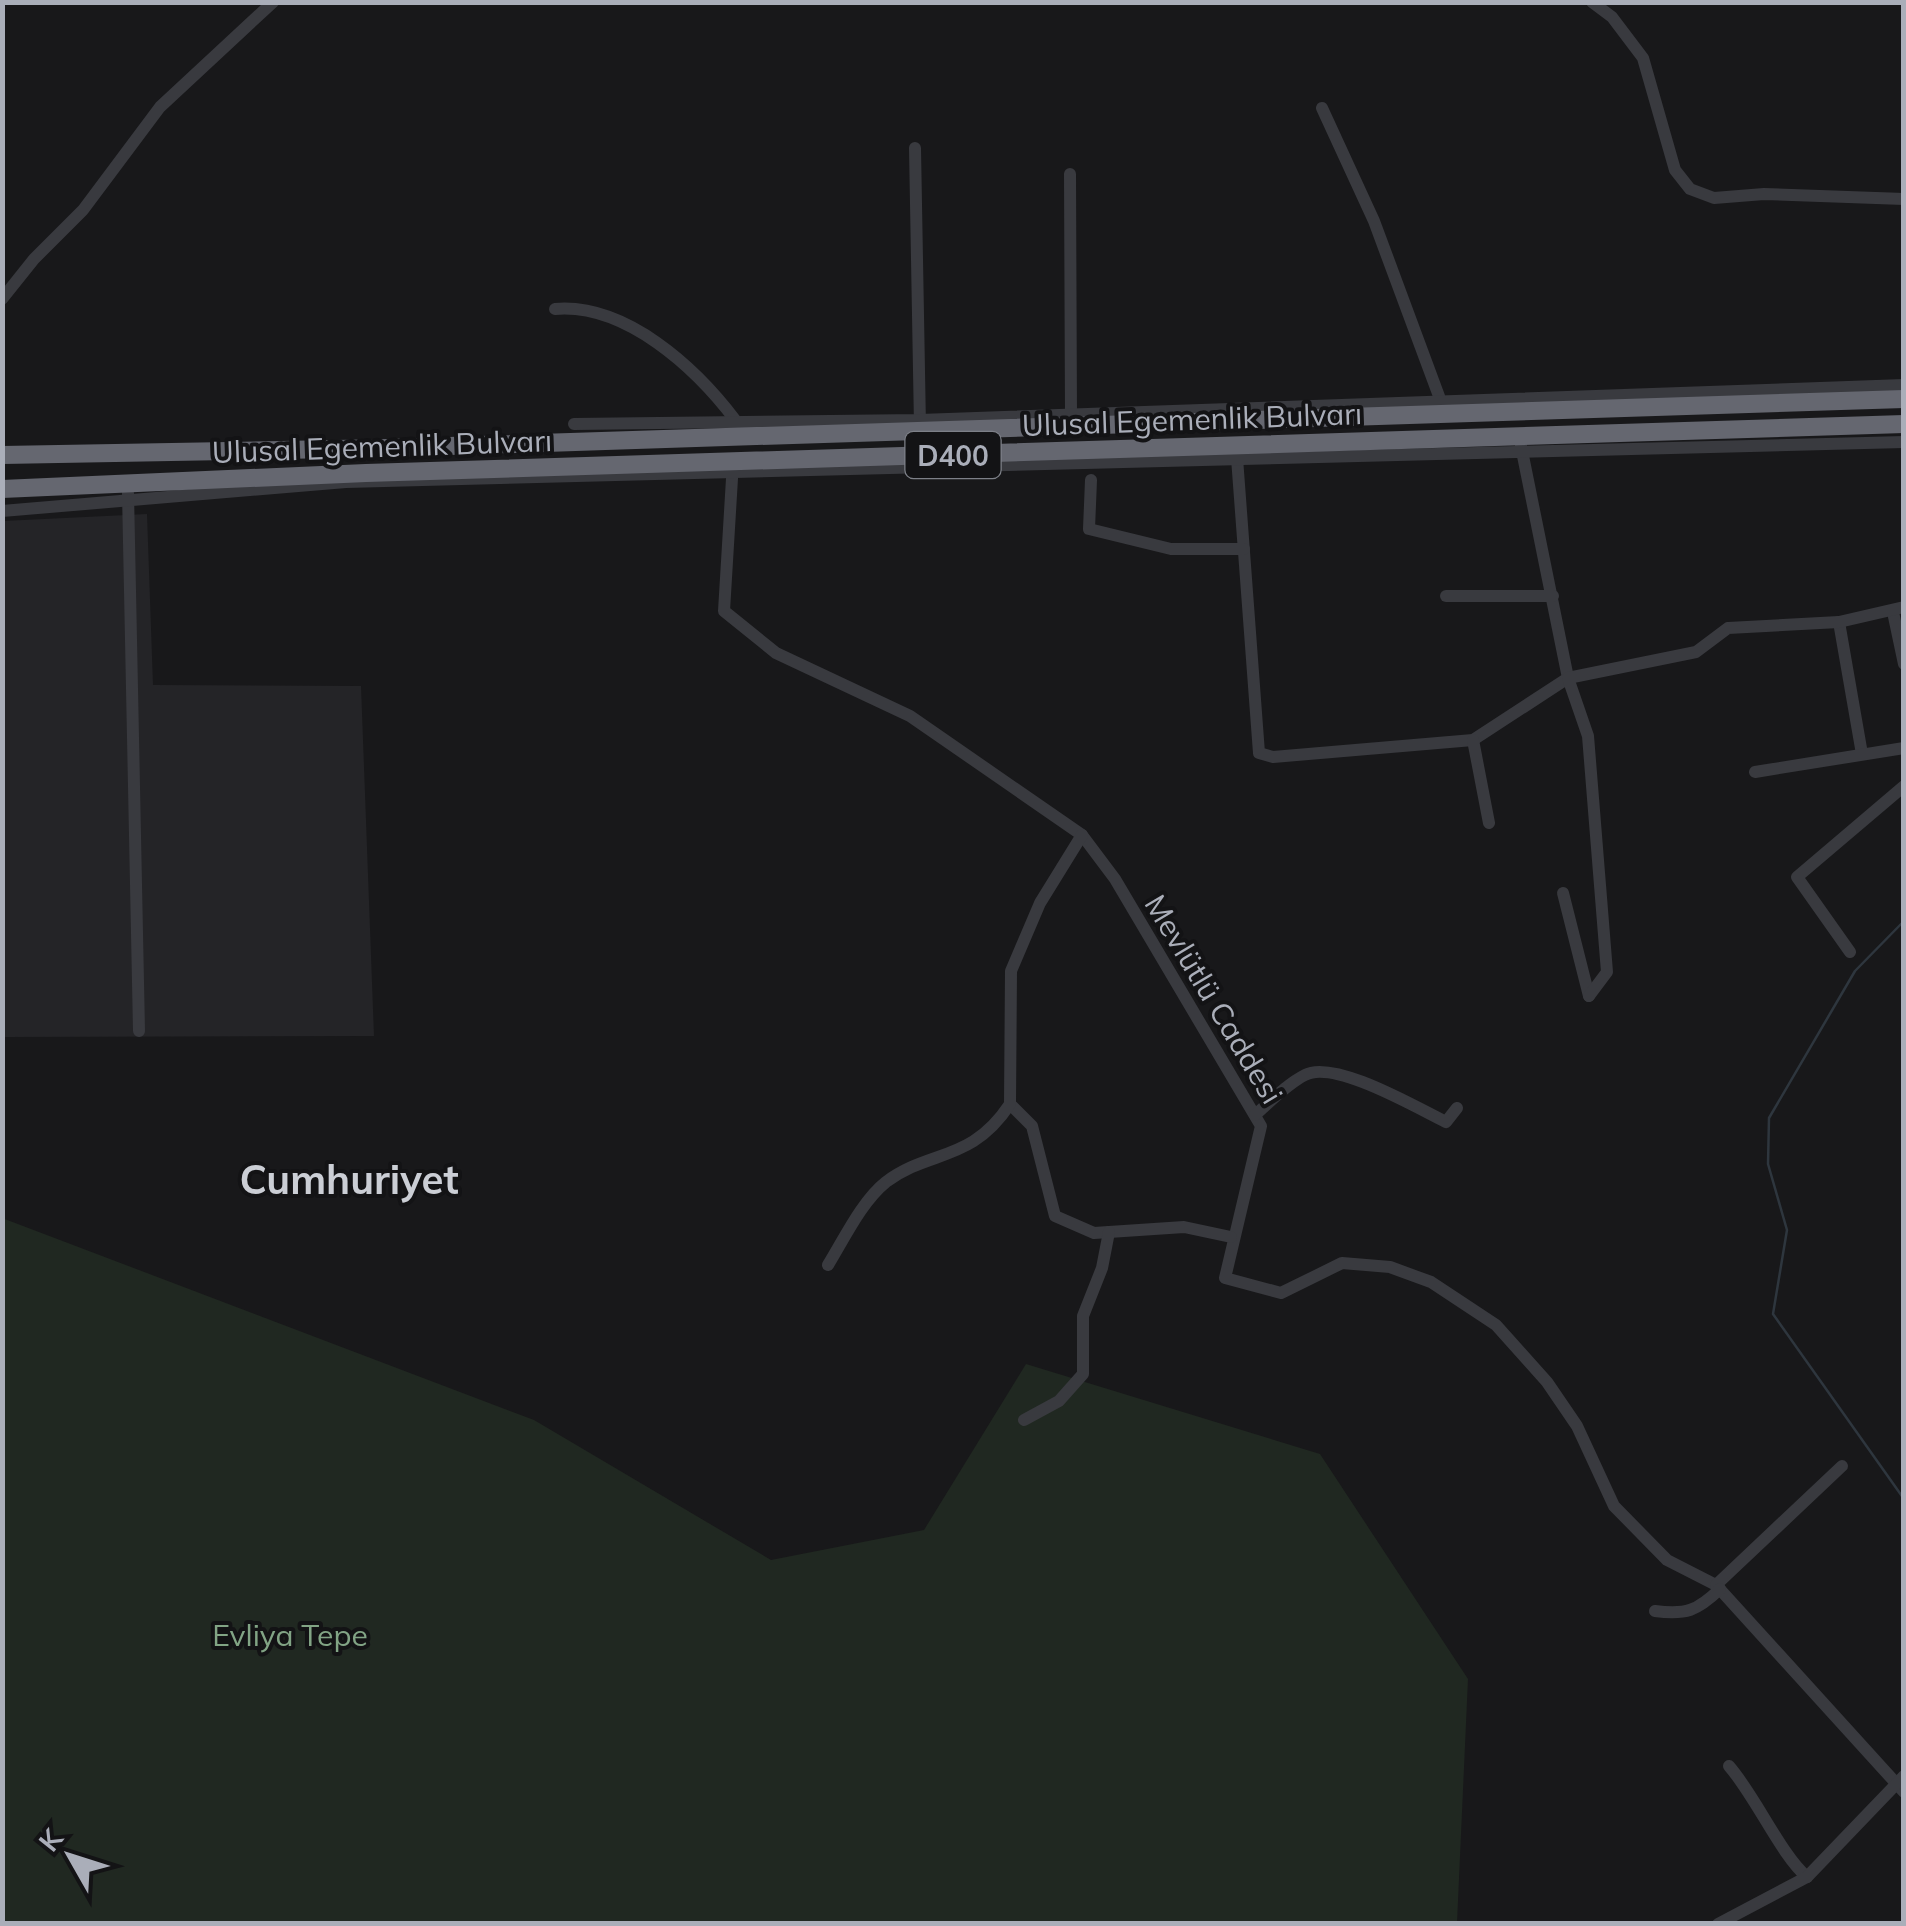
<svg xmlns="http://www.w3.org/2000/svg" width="1906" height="1926" viewBox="0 0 1906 1926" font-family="Mulish,sans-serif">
<rect width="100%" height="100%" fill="#18181a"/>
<polygon fill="#242427" points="147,514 153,685 361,686 374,1036 3,1037 3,521"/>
<polygon fill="#202821" points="2,1218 534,1420 771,1560 924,1530 1026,1364 1320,1454 1468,1679 1457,1923 3,1923"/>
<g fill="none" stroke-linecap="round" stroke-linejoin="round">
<polyline stroke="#2e363e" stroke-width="2.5" points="1904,921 1855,971 1769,1118 1768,1164 1787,1230 1773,1314 1904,1499"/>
<g stroke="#393a3f" stroke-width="12">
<polyline points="1592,2 1612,17 1643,58 1675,170 1690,189 1714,198 1764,194 1904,199"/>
<polyline points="1322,108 1374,221 1443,407"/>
<polyline points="915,148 920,426"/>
<polyline points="1070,174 1071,417"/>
<polyline points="2,299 34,259 83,210 160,107 273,2"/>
<path d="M555,309C626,303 696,368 736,421"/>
<polyline points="574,424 920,420 1904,385"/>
<polyline points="1237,458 1259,753 1273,757 1473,740 1568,678 1521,446"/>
<polyline points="733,462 724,611 776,653 910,716 1082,835 1115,879 1261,1126 1225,1278 1281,1293 1342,1263 1390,1267 1431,1282 1496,1325 1547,1382 1577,1426 1614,1506 1667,1560 1716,1585 1904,1792"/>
<polyline points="1091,480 1089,529 1171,549 1244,549"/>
<polyline points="128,493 139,1031"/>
<polyline points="2,511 346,482 1904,442"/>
<polyline points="1446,596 1553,596"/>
<polyline points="1893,612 1904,664"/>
<polyline points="1839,622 1862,754"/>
<polyline points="1473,740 1489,823"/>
<polyline points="1755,772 1904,748"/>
<polyline points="1563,893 1589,996"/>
<polyline points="1850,952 1797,877 1904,786"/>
<polyline points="1589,996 1607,972 1588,736 1568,678 1696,652 1728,628 1839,622 1904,607"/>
<polyline points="1010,1104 1032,1126 1055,1216 1094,1233 1184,1227 1231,1237"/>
<path d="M1255,1115C1270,1102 1287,1084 1305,1075C1334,1059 1417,1108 1446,1122L1457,1108"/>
<path d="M828,1265C844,1239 862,1201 886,1182C930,1149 971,1163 1010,1104L1011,971L1040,903L1082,835"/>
<polyline points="1024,1420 1059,1401 1083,1374 1083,1316 1102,1268 1109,1232"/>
<polyline points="1716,1585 1842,1466"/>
<path d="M1655,1611C1686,1615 1697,1611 1720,1589"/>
<path d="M1729,1766C1756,1797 1781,1855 1807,1877"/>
<polyline points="1718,1924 1807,1877 1904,1776"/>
</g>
<g stroke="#656770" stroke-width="18">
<polyline points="2,455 388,448 1904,399"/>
<polyline points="2,489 366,473 1904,424"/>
</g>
</g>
<g text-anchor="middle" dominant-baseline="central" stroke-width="8" stroke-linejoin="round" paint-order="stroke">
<rect fill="#131315" stroke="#7d8088" stroke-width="2.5" x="905.5" y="432" width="95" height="46" rx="8"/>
<g font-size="28" font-weight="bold" fill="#aaaeb9">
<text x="953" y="455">D400</text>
</g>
<g font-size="30" fill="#aaaeb9" stroke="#131315">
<text transform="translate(1192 419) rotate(-2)">Ulusal Egemenlik Bulvarı</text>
<text transform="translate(382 446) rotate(-2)">Ulusal Egemenlik Bulvarı</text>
<text transform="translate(1214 999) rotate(59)">Mevlütlü Caddesi</text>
</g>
<g font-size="30" fill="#82a485" stroke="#131315">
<text x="290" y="1635">Evliya Tepe</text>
</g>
<g font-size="40" font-weight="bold" fill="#cbced5" stroke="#131315">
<text x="349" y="1179">Cumhuriyet</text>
</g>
</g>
<rect width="1906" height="1926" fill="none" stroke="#aaaeb9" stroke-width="10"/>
<g transform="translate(70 1856) rotate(309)" stroke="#131315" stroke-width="8" paint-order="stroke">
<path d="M0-8L18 38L0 25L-18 38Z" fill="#aaaeb9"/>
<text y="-15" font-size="28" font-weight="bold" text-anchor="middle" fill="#aaaeb9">K</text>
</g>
</svg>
